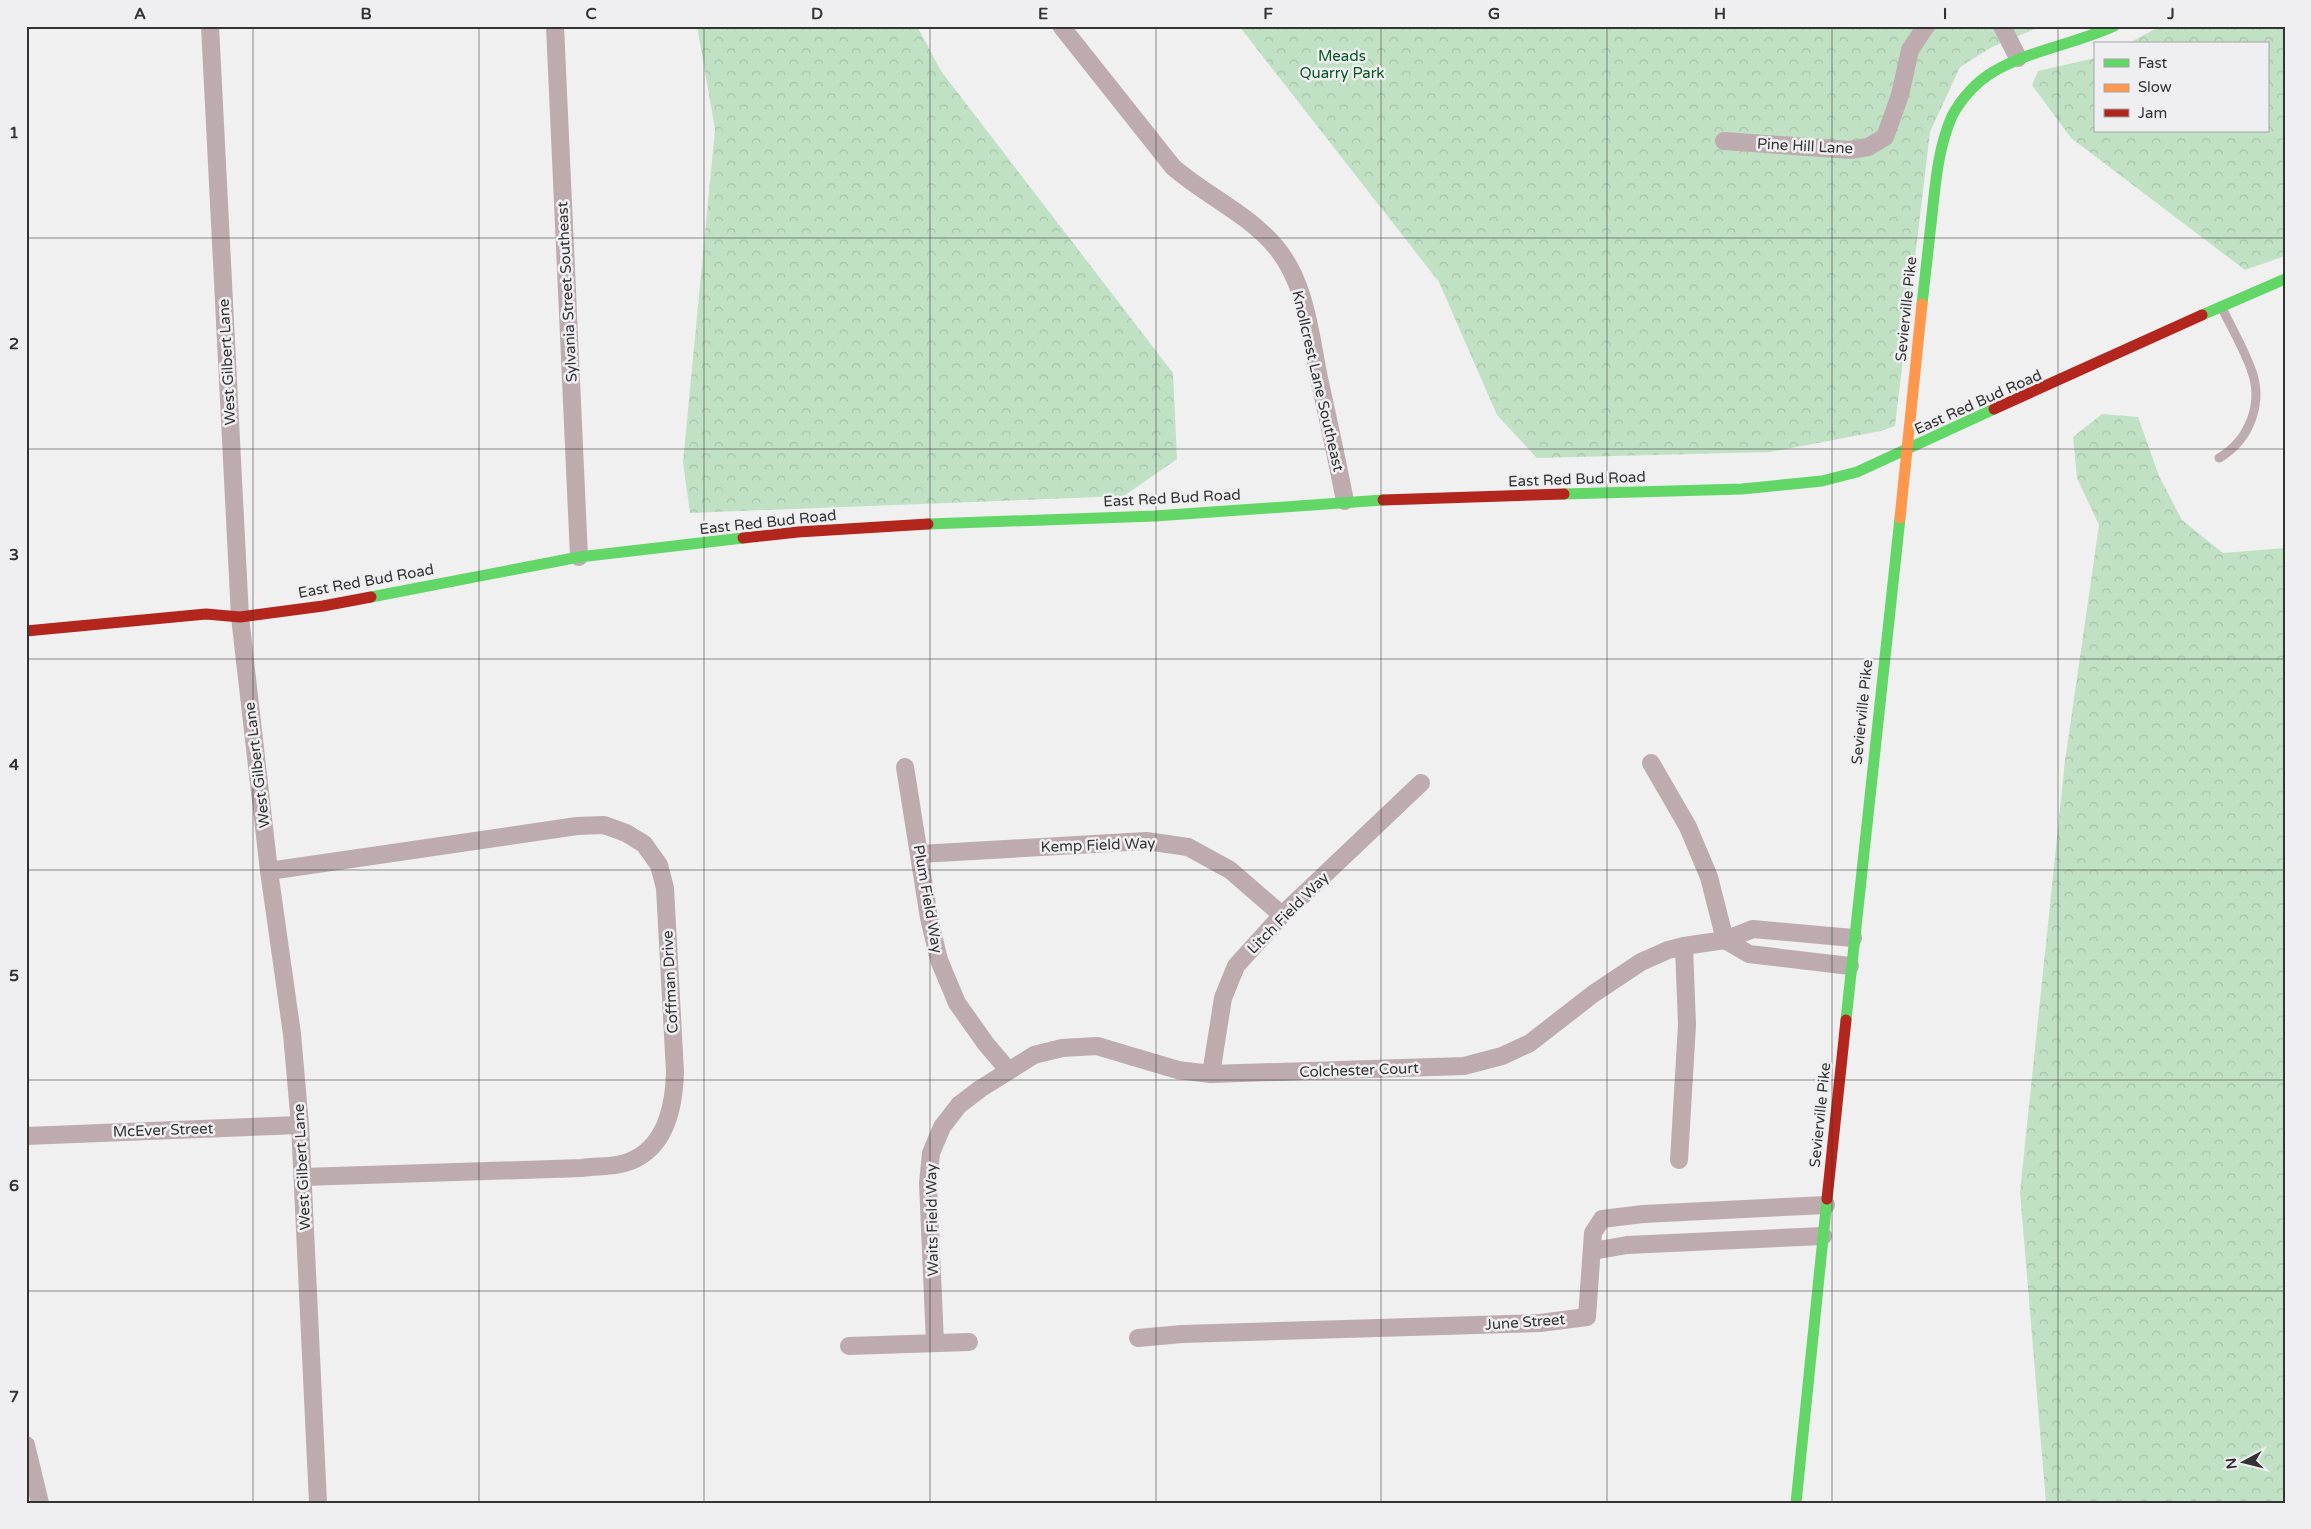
<svg xmlns="http://www.w3.org/2000/svg" width="2311" height="1529" viewBox="0 0 2311 1529" font-family="'Varela Round',sans-serif">
<defs>
<pattern id="forest-crowns" width="20" height="18" patternUnits="userSpaceOnUse" patternTransform="scale(1.25)"><rect width="20" height="18" fill="#c1e1c5"/><path d="M2 6a3 3 0 1 1 6 0M12 15a3 3 0 1 1 6 0" fill="none" stroke="#a6c2aa"/></pattern>
</defs>
<rect width="100%" height="100%" fill="#f0f0f0"/>
<g fill="url(#forest-crowns)">
<polygon points="697,26 917,26 941,71 1173,373 1177,459 1124,496 690,513 683,462 715,129"/>
<polygon points="1239,26 2042,26 1992,47 1960,67 1930,132 1895,426 1881,431 1770,452 1537,458 1497,415 1439,282"/>
<polygon points="2161,26 2285,26 2285,256 2245,270 2071,138 2032,85 2038,71 2095,58 2095,131 2267,131 2267,44 2127,44"/>
<polygon points="2102,414 2138,417 2159,476 2182,520 2223,553 2285,548 2285,1503 2046,1503 2020,1192 2065,761 2099,525 2077,478 2073,437"/>
</g>
<g fill="none" stroke-linecap="round" stroke-linejoin="round">
<path stroke="#bdabaf" stroke-width="9" d="M2219,458C2250,440 2264,402 2251,369C2243,347 2231,327 2221,306"/>
<g stroke="#bdabaf" stroke-width="18">
<polyline points="210,26 240,617 269,871 292,1034 300,1125 318,1503"/>
<polyline points="555,26 579,557"/>
<path d="M1061,26L1173,167C1205,195 1248,214 1275,246C1306,282 1310,334 1319,378C1328,419 1337,460 1345,501"/>
<polyline points="2002,26 2018,58"/>
<polyline points="1724,141 1850,150 1868,147 1885,137 1900,95 1910,50 1926,26"/>
<polyline points="1651,763 1688,827 1709,877 1725,940"/>
<polyline points="905,767 929,918 939,960 957,1003 986,1044 1009,1071"/>
<polyline points="920,854 1146,841 1188,847 1230,870 1282,915"/>
<path d="M269,871L577,826L604,825L626,833L644,844L659,865L665,888L675,1072C674,1109 665,1151 625,1163C612,1167 596,1166 582,1168L303,1177"/>
<polyline points="1725,940 1749,954 1850,966"/>
<polyline points="1211,1074 1223,998 1236,966 1282,915 1421,783"/>
<polyline points="26,1136 300,1125"/>
<polyline points="1679,1160 1687,1025 1684,946"/>
<polyline points="1593,1251 1627,1245 1823,1236"/>
<polyline points="1138,1338 1182,1334 1540,1323 1587,1317 1593,1233 1602,1219 1643,1214 1826,1205"/>
<polyline points="935,1343 928,1183 931,1153 942,1127 959,1105 980,1089 1034,1055 1062,1048 1097,1046 1178,1070 1211,1074 1464,1066 1502,1056 1530,1043 1593,994 1641,962 1668,950 1684,946 1725,940 1753,929 1853,938"/>
<polyline points="849,1346 969,1342"/>
<polyline points="26,1445 40,1503"/>
</g>
<g stroke="#63d668" stroke-width="11">
<path d="M1922,304C1925,277 1928,251 1931,224C1935,189 1937,150 1952,116C1961,99 1976,82 1993,72C2030,50 2075,44 2114,26"/>
<polyline points="2202,315 2285,279"/>
<polyline points="1564,494 1742,489 1822,481 1857,472 1994,409"/>
<polyline points="928,524 1155,516 1383,500"/>
<polyline points="371,597 579,557 743,538"/>
<polyline points="1846,1020 1900,518"/>
<polyline points="1796,1503 1827,1199"/>
</g>
<polyline stroke="#ff974d" stroke-width="11" points="1900,518 1922,304"/>
<g stroke="#b3261e" stroke-width="11">
<polyline points="1994,409 2202,315"/>
<polyline points="1383,500 1564,494"/>
<polyline points="743,538 798,532 928,524"/>
<polyline points="26,631 206,614 240,617 323,606 371,597"/>
<polyline points="1827,1199 1846,1020"/>
</g>
</g>
<path fill="none" stroke="#333334" stroke-width="1" stroke-opacity="0.55" d="M253,26V1503M479,26V1503M704,26V1503M930,26V1503M1156,26V1503M1381,26V1503M1607,26V1503M1832,26V1503M2058,26V1503M26,238H2285M26,449H2285M26,659H2285M26,870H2285M26,1080H2285M26,1291H2285"/>
<g text-anchor="middle" dominant-baseline="central" stroke-width="5" stroke-linejoin="round" paint-order="stroke">
<g font-size="15" fill="#075721" stroke="#efeff1">
<text x="1342" y="56">Meads<tspan x="1342" dy="17">Quarry Park</tspan></text>
</g>
<g font-size="15" fill="#333334" stroke="#efeff1">
<text transform="translate(1805 146) rotate(3)">Pine Hill Lane</text>
<text transform="translate(567 292) rotate(-93)">Sylvania Street Southeast</text>
<text transform="translate(1906 309) rotate(-84)">Sevierville Pike</text>
<text transform="translate(227 362) rotate(-93)">West Gilbert Lane</text>
<text transform="translate(1318 381) rotate(77)">Knollcrest Lane Southeast</text>
<text transform="translate(1978 402) rotate(-24)">East Red Bud Road</text>
<text transform="translate(1577 479) rotate(-2)">East Red Bud Road</text>
<text transform="translate(1172 498) rotate(-3)">East Red Bud Road</text>
<text transform="translate(768 522) rotate(-6)">East Red Bud Road</text>
<text transform="translate(366 581) rotate(-10)">East Red Bud Road</text>
<text transform="translate(1862 712) rotate(-84)">Sevierville Pike</text>
<text transform="translate(257 765) rotate(-97)">West Gilbert Lane</text>
<text transform="translate(1098 845) rotate(-2)">Kemp Field Way</text>
<text transform="translate(928 899) rotate(80)">Plum Field Way</text>
<text transform="translate(1288 913) rotate(-45)">Litch Field Way</text>
<text transform="translate(670 982) rotate(-93)">Coffman Drive</text>
<text transform="translate(1359 1070) rotate(-2)">Colchester Court</text>
<text transform="translate(1820 1115) rotate(-84)">Sevierville Pike</text>
<text transform="translate(163 1130) rotate(-2)">McEver Street</text>
<text transform="translate(302 1167) rotate(-93)">West Gilbert Lane</text>
<text transform="translate(932 1220) rotate(-91)">Waits Field Way</text>
<text transform="translate(1525 1322) rotate(-4)">June Street</text>
</g>
</g>
<rect width="2311" height="1529" fill="none" stroke="#efeff1" stroke-width="55"/>
<rect x="2094" y="42" width="175" height="90" fill="#efeff1" stroke="#a4a4a5"/>
<rect x="2104" y="59" width="25" height="8" fill="#63d668" stroke="#a4a4a5"/>
<text x="2138" y="68" font-size="15" fill="#333334">Fast</text>
<rect x="2104" y="84" width="25" height="8" fill="#ff974d" stroke="#a4a4a5"/>
<text x="2138" y="92" font-size="15" fill="#333334">Slow</text>
<rect x="2104" y="109" width="25" height="8" fill="#b3261e" stroke="#a4a4a5"/>
<text x="2138" y="118" font-size="15" fill="#333334">Jam</text>
<g transform="translate(2244 1462) rotate(263)" stroke="#efeff1" stroke-width="4" paint-order="stroke">
<path d="M0-4L9 19L0 12L-9 19Z" fill="#333334"/>
<text y="-8" font-size="14" font-weight="bold" text-anchor="middle" fill="#333334">N</text>
</g>
<rect x="28" y="28" width="2256" height="1474" fill="none" stroke="#333334" stroke-width="2"/>
<g font-size="16" text-anchor="middle" font-weight="bold" fill="#333334">
<text x="140" y="19">A</text>
<text x="366" y="19">B</text>
<text x="591" y="19">C</text>
<text x="817" y="19">D</text>
<text x="1043" y="19">E</text>
<text x="1268" y="19">F</text>
<text x="1494" y="19">G</text>
<text x="1720" y="19">H</text>
<text x="1945" y="19">I</text>
<text x="2171" y="19">J</text>
<text x="14" y="138">1</text>
<text x="14" y="349">2</text>
<text x="14" y="560">3</text>
<text x="14" y="770">4</text>
<text x="14" y="981">5</text>
<text x="14" y="1191">6</text>
<text x="14" y="1402">7</text>
</g>
</svg>
